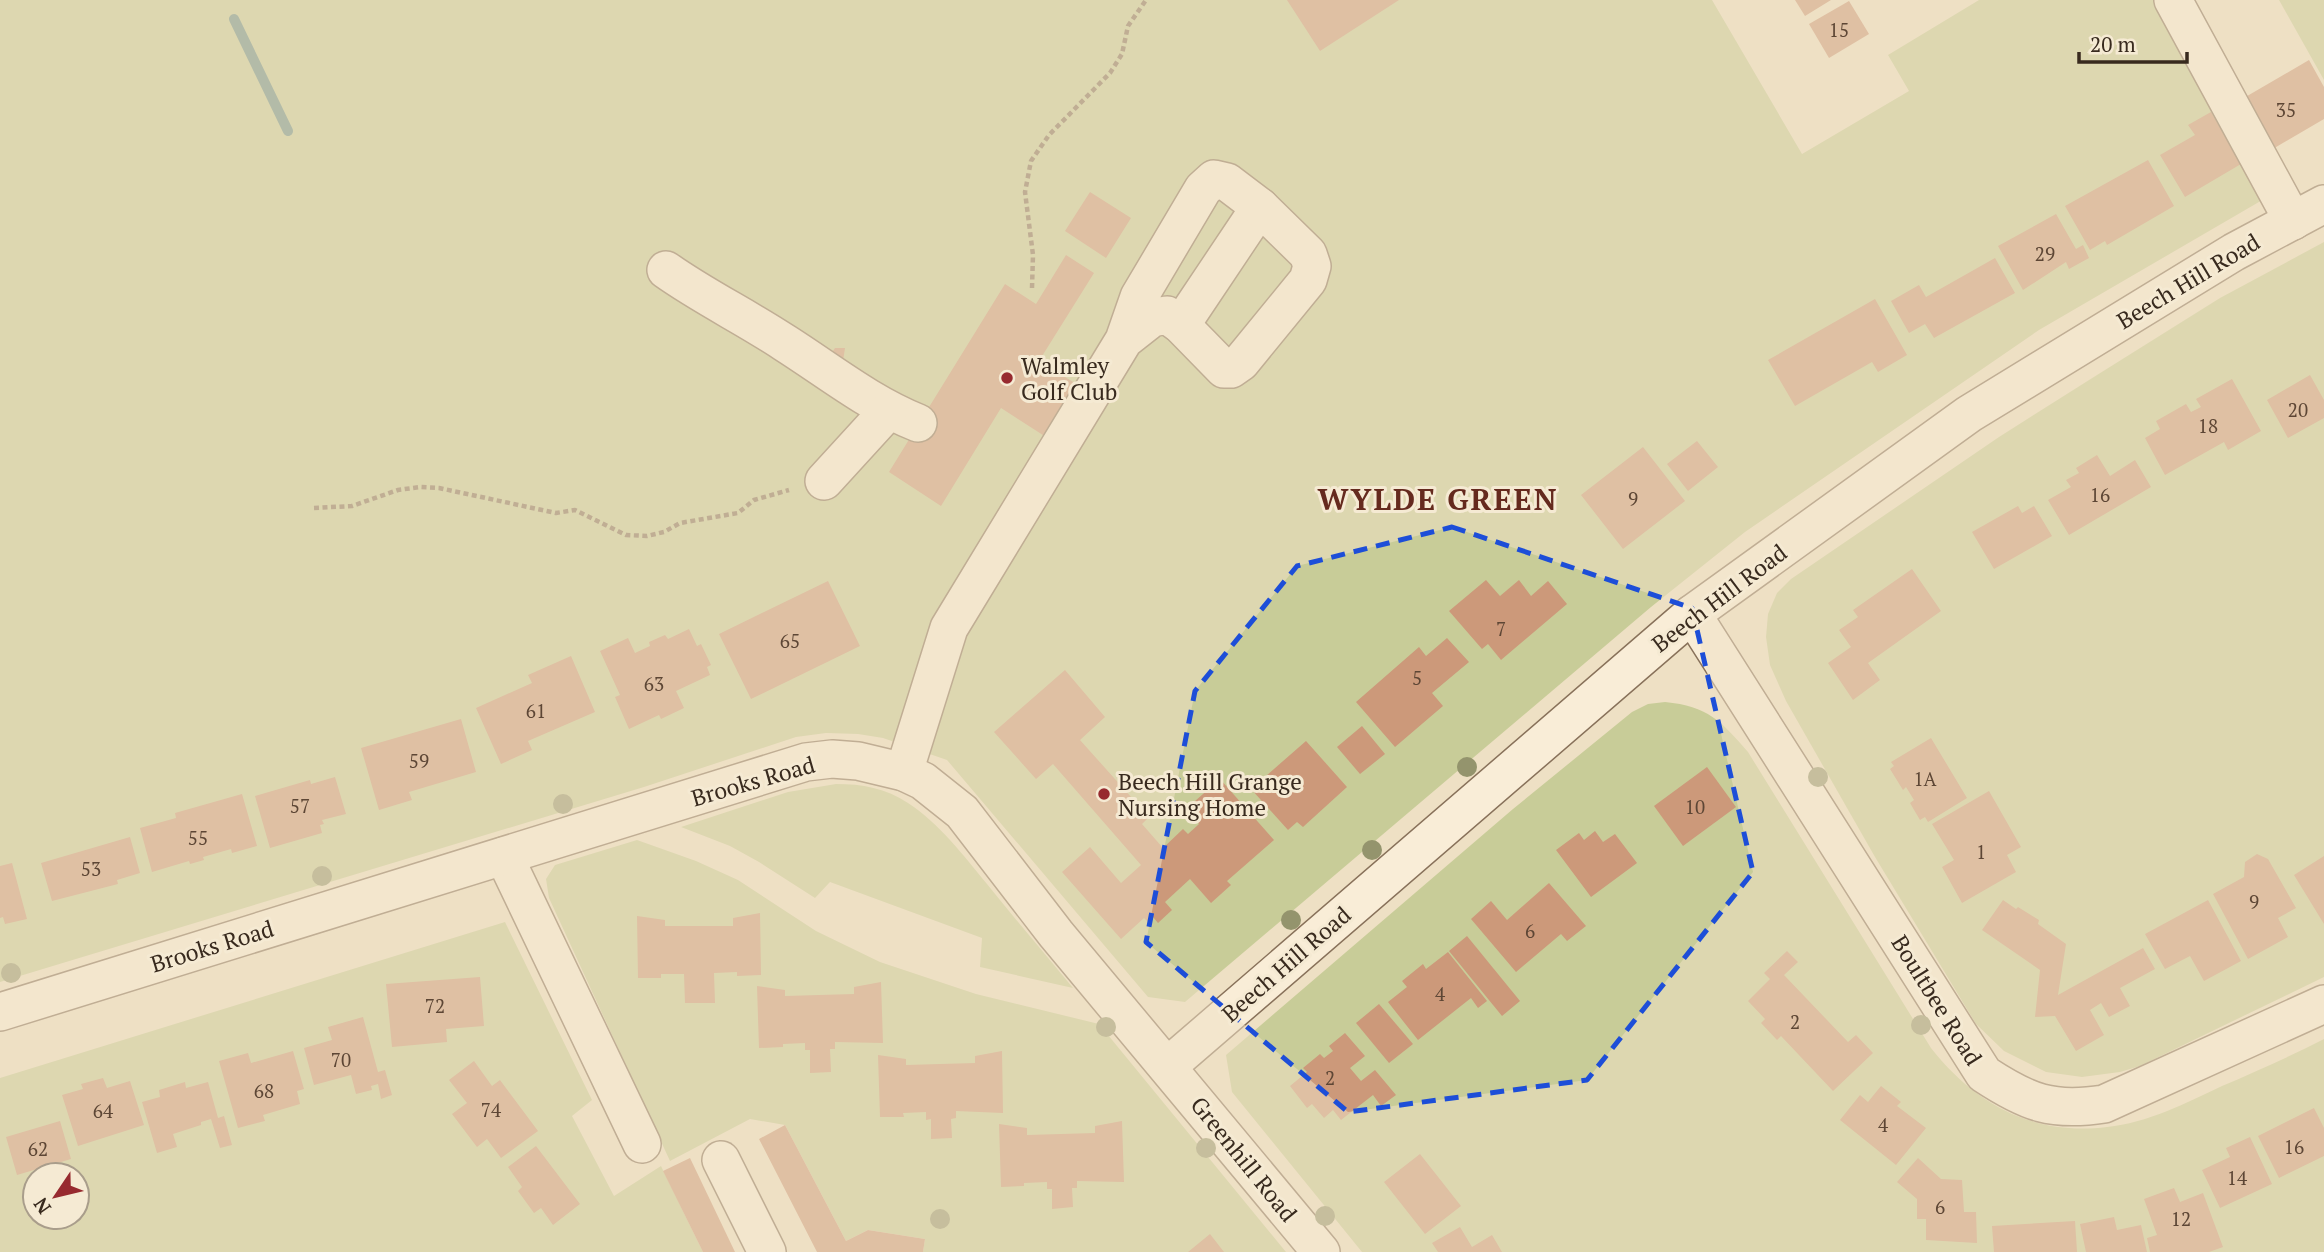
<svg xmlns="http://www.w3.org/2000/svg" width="2324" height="1252" viewBox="0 0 2324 1252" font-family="'PT Serif',serif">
<rect width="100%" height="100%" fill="#eee0c4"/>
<g fill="#c8cc98" fill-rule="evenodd">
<polygon points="0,0 1712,0 1802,154 1909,91 1888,55 1979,0 2159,0 2271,195 2039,330 1745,532 1651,607 1185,1002 1148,997 947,760 883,738 858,734 826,733 796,737 644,787 0,982"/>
<polygon points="2279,0 2324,0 2324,80"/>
<polygon points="2324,242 2324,977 2140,1066 2120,1072 2082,1077 2046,1072 2004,1051 1976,1024 1875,857 1786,701 1770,665 1766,637 1768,614 1777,593 1791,579 1999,437 2097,375 2220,298"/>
<path d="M1665,702C1708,706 1721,721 1748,752L1931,1048C1976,1105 2034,1136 2107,1127C2147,1123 2186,1103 2222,1086C2257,1071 2291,1056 2324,1039V1252H1362L1232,1092L1226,1055L1513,809L1632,712L1648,704Z"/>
<path d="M836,784C862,784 886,788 908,803C940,824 963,855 987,884C1015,919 1044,953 1073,988L980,967L982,938L830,882L815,898L759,862L730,846L681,827L788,792Z"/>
<polygon points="637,840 696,861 738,880 816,931 880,962 976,994 1099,1024 1286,1252 923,1252 925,1239 868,1230 846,1241 785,1125 750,1119 670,1161 549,898 546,879 555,865"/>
<path d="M505,922L592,1100L572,1116L614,1196L661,1166L703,1252H0V1078ZM35,1175H77V1217H35Z"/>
</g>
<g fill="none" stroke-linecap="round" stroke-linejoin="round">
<polyline stroke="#6c8f85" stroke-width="10" points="234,19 288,131"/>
</g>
<g fill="#cc997a">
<polygon points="1287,0 1399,0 1320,51"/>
<polygon points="1795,0 1831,0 1805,16"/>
<polygon points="1849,1 1869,34 1829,58 1809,24"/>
<polygon points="2309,60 2324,87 2324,119 2271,150 2242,99"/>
<polygon points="2211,112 2241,164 2185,197 2160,155 2195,135 2188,125"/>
<polygon points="2148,160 2174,206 2107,245 2105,241 2090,250 2065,206"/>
<polygon points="1090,192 1131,218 1106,258 1065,231"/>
<polygon points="2056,214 2076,249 2083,245 2089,258 2069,269 2066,262 2023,290 1998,246"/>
<polygon points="1066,255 1094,273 1039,361 1078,385 1046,437 1001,408 941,506 889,472 1005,284 1036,304"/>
<polygon points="1995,258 2015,293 1934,338 1925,324 1909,333 1891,301 1919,285 1926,297"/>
<polygon points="1875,299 1907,355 1878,372 1872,362 1795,406 1768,360"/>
<polygon points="835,348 845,348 843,361 831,354"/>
<polygon points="2310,375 2324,400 2324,418 2288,438 2267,400"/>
<polygon points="2232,379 2261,431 2228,450 2224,442 2165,475 2145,438 2160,429 2156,421 2186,404 2191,412 2201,407 2196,399"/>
<polygon points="1697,441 1718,467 1688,491 1667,464"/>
<polygon points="1643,447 1685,501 1623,549 1581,495"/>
<polygon points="2097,455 2110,476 2135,460 2151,487 2069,535 2048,500 2071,487 2066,480 2079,473 2076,468"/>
<polygon points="2018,506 2022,513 2034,506 2052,536 1994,569 1972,532"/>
<polygon points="1912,569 1941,611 1868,663 1880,680 1853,700 1828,663 1851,647 1839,630 1858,617 1853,610"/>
<polygon points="1486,580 1500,596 1519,580 1531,596 1548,581 1567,604 1501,660 1488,644 1482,649 1449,611"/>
<polygon points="828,581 860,646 751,699 719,634"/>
<polygon points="689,629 697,646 701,644 711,665 707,667 710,675 676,691 684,708 661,719 659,715 629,729 615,697 620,695 600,651 628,638 635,653 650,646 649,642 665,635 668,639"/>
<polygon points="1447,638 1469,662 1432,693 1443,706 1395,747 1356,702 1419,647 1426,656"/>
<polygon points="571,656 595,712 528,741 532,750 501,764 476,708 532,683 528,675"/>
<polygon points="1065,670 1105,717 1080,740 1149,817 1142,824 1163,848 1183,829 1188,834 1199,824 1186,809 1220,779 1274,840 1227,881 1231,885 1211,903 1190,879 1165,902 1172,910 1158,923 1153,917 1148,922 1144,918 1121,939 1062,872 1090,847 1121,883 1141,865 1053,764 1036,779 994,732"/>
<polygon points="461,719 476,772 409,792 412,800 379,810 361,748"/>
<polygon points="1362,726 1385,754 1360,774 1337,747"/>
<polygon points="1931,738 1967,798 1928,822 1925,817 1920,820 1910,803 1914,800 1906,787 1903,790 1890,769 1894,766 1891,762"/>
<polygon points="1306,741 1347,787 1303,827 1297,822 1288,830 1251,789"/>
<polygon points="1707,767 1736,807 1683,846 1654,806"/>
<polygon points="335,777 346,814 322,820 324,824 320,825 322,833 270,848 255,796 310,780 311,784"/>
<polygon points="1989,791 2021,847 2007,855 2016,872 1962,903 1942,867 1954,860 1932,824"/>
<polygon points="242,794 257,846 232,853 231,849 203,857 204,860 190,864 189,861 152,872 140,828 176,818 175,813"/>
<polygon points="1595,831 1603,842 1615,834 1637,863 1591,897 1556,850 1579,833 1584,840"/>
<polygon points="130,837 140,873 117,880 118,884 52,901 41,863"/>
<polygon points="2257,854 2268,859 2296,908 2278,918 2288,937 2248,959 2213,894 2244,877 2245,862"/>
<polygon points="2324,856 2324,924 2294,875"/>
<polygon points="12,863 27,919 5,924 3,917 0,918 0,866"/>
<polygon points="1549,883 1586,926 1567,941 1561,934 1516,972 1471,919 1491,901 1507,920"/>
<polygon points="2003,900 2016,909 2018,907 2039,920 2038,924 2066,944 2058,995 2143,948 2155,969 2120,988 2130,1006 2109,1017 2101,1003 2090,1010 2104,1035 2076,1051 2055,1016 2035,1017 2040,970 1982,930"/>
<polygon points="2208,900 2241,961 2204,981 2190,956 2165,969 2145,934"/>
<polygon points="760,913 761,975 737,976 737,972 714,973 715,1003 685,1003 684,974 661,974 661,978 638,978 637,916 665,920 665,926 733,926 733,918"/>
<polygon points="1467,936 1520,1001 1502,1016 1449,951"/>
<polygon points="1787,951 1798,962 1784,975 1848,1042 1856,1035 1873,1053 1833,1091 1781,1036 1777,1040 1761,1023 1765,1019 1748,1001 1770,979 1764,973"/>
<polygon points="1448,952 1487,1001 1478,1008 1471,998 1418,1040 1388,1002 1407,987 1402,981 1423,964 1426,969"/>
<polygon points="480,977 484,1026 446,1029 447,1042 392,1047 386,984"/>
<polygon points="881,982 883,1043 835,1042 835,1049 830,1049 831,1072 810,1073 810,1050 805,1050 805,1043 783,1044 783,1047 759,1048 757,986 785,990 785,996 854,994 854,987"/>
<polygon points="1379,1004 1413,1044 1389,1063 1356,1023"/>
<polygon points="363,1017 378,1072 385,1070 392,1095 381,1099 378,1084 371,1086 372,1090 356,1094 351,1075 314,1085 304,1048 332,1040 328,1027"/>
<polygon points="1345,1033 1365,1056 1350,1068 1361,1081 1375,1070 1396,1095 1381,1106 1373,1095 1341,1120 1333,1110 1324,1118 1312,1104 1307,1108 1290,1086 1307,1072 1303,1068 1320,1054 1324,1058 1333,1051 1329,1046"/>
<polygon points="293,1051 304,1089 297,1091 300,1104 263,1115 265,1121 238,1128 219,1061 248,1053 251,1063"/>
<polygon points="1002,1051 1003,1113 956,1111 956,1118 951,1119 952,1138 931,1139 931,1119 926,1120 926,1112 903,1113 904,1117 880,1117 878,1055 906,1059 906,1065 975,1063 975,1056"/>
<polygon points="474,1061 492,1086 500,1080 538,1131 501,1158 487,1139 477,1147 452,1114 467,1103 449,1080"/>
<polygon points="103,1078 107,1088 130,1081 144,1125 78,1146 62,1095 83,1089 81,1084"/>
<polygon points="185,1082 186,1088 208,1082 218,1118 224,1116 232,1145 220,1148 211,1119 201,1122 201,1125 173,1134 177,1147 157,1153 142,1102 160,1097 159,1090"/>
<polygon points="1881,1086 1901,1102 1897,1106 1926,1128 1896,1165 1840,1120 1860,1095 1868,1102"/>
<polygon points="2314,1108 2324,1128 2324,1156 2279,1178 2258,1136"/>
<polygon points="60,1121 71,1159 17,1175 6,1137"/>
<polygon points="1122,1121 1124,1182 1077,1181 1077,1188 1072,1188 1073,1207 1052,1209 1052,1189 1047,1189 1047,1182 1024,1183 1024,1186 1001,1187 999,1124 1027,1128 1027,1135 1095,1133 1095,1126"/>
<polygon points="785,1125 846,1241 868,1230 925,1239 923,1252 817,1252 759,1139"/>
<polygon points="2250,1137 2272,1184 2220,1208 2202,1170 2230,1157 2226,1148"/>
<polygon points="536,1146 580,1204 553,1225 541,1208 534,1213 518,1191 522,1187 508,1167"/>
<polygon points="1420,1154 1461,1206 1425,1234 1384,1182"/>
<polygon points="690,1158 735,1252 703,1252 663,1171"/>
<polygon points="1918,1158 1941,1179 1962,1180 1964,1212 1976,1212 1977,1243 1926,1240 1926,1219 1917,1219 1917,1199 1897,1182"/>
<polygon points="2174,1188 2180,1202 2203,1193 2223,1247 2209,1252 2150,1252 2147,1238 2157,1235 2144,1199"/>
<polygon points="2114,1217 2117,1230 2141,1225 2147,1252 2086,1252 2080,1224"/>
<polygon points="2075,1221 2077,1252 1994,1252 1992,1226"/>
<polygon points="1460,1227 1472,1247 1492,1235 1502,1252 1438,1252 1432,1243"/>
<polygon points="1210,1234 1224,1252 1188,1252"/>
</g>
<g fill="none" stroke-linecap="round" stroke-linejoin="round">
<g stroke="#88715a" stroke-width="40">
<g id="minor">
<polyline points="2173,0 2293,221"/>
<path d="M666,270C704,297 746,317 785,343C829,371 870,404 918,423"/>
<polyline points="1181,325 1260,207"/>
<polyline points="824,481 888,411"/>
<path d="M1692,614L1984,1074C2028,1103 2052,1112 2104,1104L2324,1004"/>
<polyline points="904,772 949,628 1124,340 1139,297 1203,189 1214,179 1227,182 1260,207 1308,254 1312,266 1308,280 1241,362 1231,369 1224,369 1181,325 1167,315 1152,318 1124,340"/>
<polyline points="504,856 642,1144"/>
<polyline points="0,1012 806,762 832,759 858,761 904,772 923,781 962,812 1056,934 1321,1252"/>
<polyline points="1168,1066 1692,614 1969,414 2234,252 2324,204"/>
<polyline points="721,1160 767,1252"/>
</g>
</g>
<g stroke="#88715a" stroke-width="4.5" stroke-dasharray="5 3.5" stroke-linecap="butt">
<polyline points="1032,288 1033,255 1025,192 1031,161 1049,135 1110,73 1122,54 1128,26 1146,0"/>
<polyline points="314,508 352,506 398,490 420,487 439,488 556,513 575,510 626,535 647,536 664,532 680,523 738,513 754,500 789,490"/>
</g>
<use href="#minor" stroke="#f9edd7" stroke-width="37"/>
</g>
<g fill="#94946d">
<circle cx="1467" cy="767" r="10"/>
<circle cx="1818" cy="777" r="10"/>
<circle cx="563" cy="804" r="10"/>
<circle cx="1372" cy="850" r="10"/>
<circle cx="322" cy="876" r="10"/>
<circle cx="1291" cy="920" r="10"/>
<circle cx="11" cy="973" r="10"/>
<circle cx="1921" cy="1025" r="10"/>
<circle cx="1106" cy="1027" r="10"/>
<circle cx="1206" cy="1148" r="10"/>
<circle cx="1325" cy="1216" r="10"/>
<circle cx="940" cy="1219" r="10"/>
</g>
<path d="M0 0H2324V1252H0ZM1452,527L1692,608L1753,872L1587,1080L1348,1112L1146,942L1195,691L1297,566Z" fill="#eee0c4" fill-opacity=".55" fill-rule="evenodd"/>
<path fill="none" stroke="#1d4ed8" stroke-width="5" stroke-dasharray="14 9" stroke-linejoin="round" d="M1452,527L1692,608L1753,872L1587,1080L1348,1112L1146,942L1195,691L1297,566Z"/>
<g fill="#972a2f" stroke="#f5ead3" stroke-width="2.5">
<circle cx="1007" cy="378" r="7"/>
<circle cx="1104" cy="794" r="7"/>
</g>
<g text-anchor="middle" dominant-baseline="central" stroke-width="6" stroke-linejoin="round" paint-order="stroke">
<g font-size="19" fill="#5d4635">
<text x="1839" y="29">15</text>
<text x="2286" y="109">35</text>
<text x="2045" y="253">29</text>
<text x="2298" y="409">20</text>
<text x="2208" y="425">18</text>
<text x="2100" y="494">16</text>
<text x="1633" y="498">9</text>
<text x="1501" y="628">7</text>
<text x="790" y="640">65</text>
<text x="1417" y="677">5</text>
<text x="654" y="683">63</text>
<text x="536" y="710">61</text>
<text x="419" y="760">59</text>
<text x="1925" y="778">1A</text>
<text x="300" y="805">57</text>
<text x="1695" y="806">10</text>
<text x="198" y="837">55</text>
<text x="1981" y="851">1</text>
<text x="91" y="868">53</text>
<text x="2254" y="901">9</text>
<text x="1530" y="930">6</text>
<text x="1440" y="993">4</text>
<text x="435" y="1005">72</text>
<text x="1795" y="1021">2</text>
<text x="341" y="1059">70</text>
<text x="1330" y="1077">2</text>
<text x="264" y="1090">68</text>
<text x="491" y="1109">74</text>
<text x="103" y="1110">64</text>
<text x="1883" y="1124">4</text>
<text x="2294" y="1146">16</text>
<text x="38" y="1148">62</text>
<text x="2237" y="1177">14</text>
<text x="1940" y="1206">6</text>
<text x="2181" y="1218">12</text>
</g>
<g font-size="23" fill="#382a1e" stroke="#f5ead3">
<text transform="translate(2188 281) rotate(-31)">Beech Hill Road</text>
<text transform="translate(1719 598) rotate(-37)">Beech Hill Road</text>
<text transform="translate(753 781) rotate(-16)">Brooks Road</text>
<text transform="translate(212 946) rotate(-17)">Brooks Road</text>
<text transform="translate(1286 964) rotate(-41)">Beech Hill Road</text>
<text transform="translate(1937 1000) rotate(58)">Boultbee Road</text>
<text transform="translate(1244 1159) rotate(51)">Greenhill Road</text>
</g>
<g font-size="23" fill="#382a1e" stroke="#f5ead3" text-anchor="start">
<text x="1021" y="365">Walmley<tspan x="1021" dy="26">Golf Club</tspan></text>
<text x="1118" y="781">Beech Hill Grange<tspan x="1118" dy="26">Nursing Home</tspan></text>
</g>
<g font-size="30" font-weight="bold" letter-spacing="2" fill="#652a1e" stroke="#f5ead3">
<text x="1438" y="499">WYLDE GREEN</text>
</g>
</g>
<g transform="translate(56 1196) rotate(235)"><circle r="33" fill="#f5ead3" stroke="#a99d8b" stroke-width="2"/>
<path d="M0-5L12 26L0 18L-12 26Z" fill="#972a2f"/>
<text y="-10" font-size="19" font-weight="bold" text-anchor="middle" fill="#382a1e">N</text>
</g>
<path d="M2079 52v10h108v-10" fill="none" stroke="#382a1e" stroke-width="3.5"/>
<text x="2090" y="52" font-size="21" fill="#382a1e" stroke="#f5ead3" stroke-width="5" paint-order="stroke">20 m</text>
</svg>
